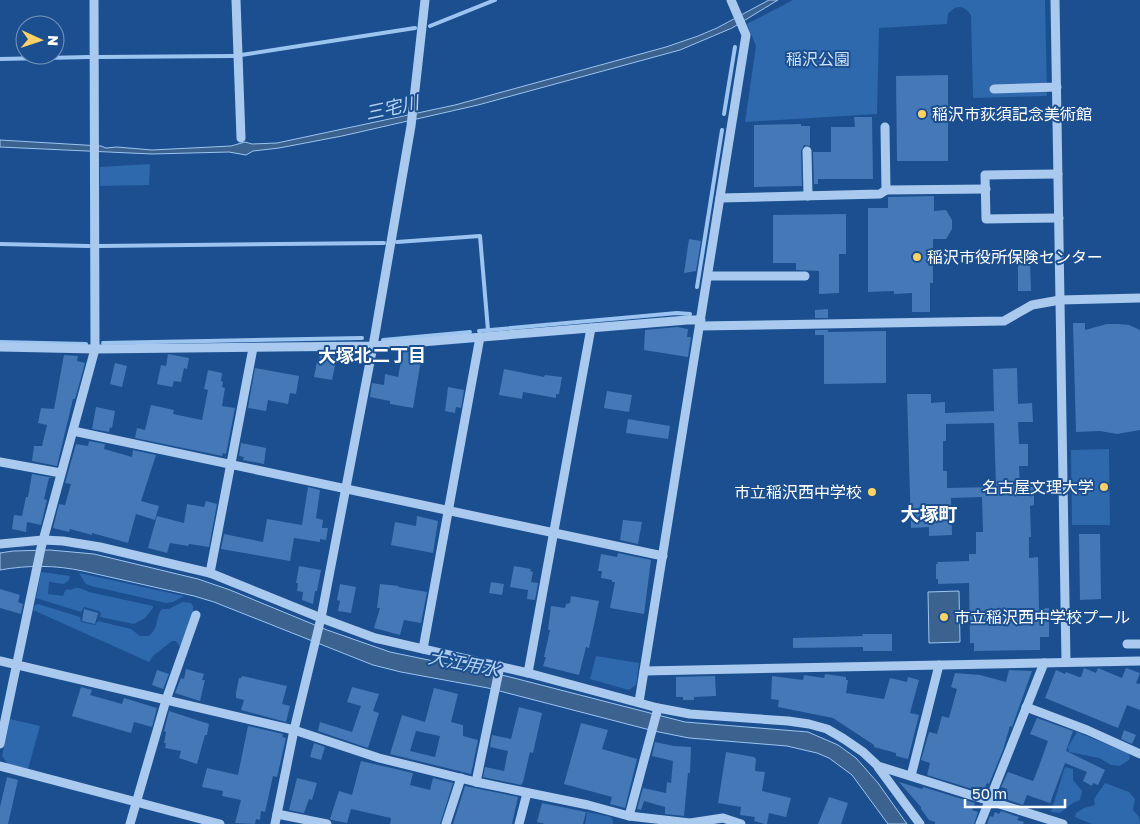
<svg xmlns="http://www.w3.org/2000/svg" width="1140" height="824" viewBox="0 0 1140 824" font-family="'Golos Text','Noto Sans JP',sans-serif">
<rect width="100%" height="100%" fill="#1b4f8f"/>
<g fill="#2e69ad">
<path d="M793,0H1045L1047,96L973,98L971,15C964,5 956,4 948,14L947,24L879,28L877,114L745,122L756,46L747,24Z"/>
<polygon points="150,164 149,185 100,186 100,167"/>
<polygon points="1109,449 1110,525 1072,525 1071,450"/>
<path d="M41,572L70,576L69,580L64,584L49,582L48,594L63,596L65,591L67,589L71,590C78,585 82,589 89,592L153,606V608L145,618L134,624L100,617L101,613L99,611L84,607L81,612L36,598Z"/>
<polygon points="79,573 184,596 173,602 166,603 91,586 86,584"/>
<path d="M183,602L191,603L193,606V611L180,647L176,641H172L153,656L149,662L33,610L35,605L38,604L80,617L81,622L95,625L98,621L131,629L140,636H149C160,626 155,617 162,609H169Z"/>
<polygon points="596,656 639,663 636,685 629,690 590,679"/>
<polygon points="10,719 40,726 28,769 8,764 2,756"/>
<polygon points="1077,732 1128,753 1130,757 1129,760 1120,766 1111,765 1099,758 1069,752 1068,747"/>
<polygon points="1065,767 1073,769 1073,780 1082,791 1080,800 1073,803 1060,813 1051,812"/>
<polygon points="1105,783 1129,792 1135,799 1133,810 1139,817 1140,824 1092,824 1075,817 1076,813 1084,808 1095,805 1094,799"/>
<polygon points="587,812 611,817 613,821 613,824 585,824"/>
</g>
<g fill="#3c6290" stroke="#9cc4f0">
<polygon points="769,0 778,0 732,28 680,50 478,105 342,136 279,148 253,151 246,155 229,152 152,154 0,147 0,140 101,146 106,148 117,147 152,150 231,146 245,142 252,144 277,143 455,105 666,47 698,36 717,28"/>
<path d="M50,550L94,554L198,579L230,590L327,630L390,652L506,676L685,722L808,732L838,745L856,758L878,783L907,824H888L852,775L829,758L817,753L787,746L689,738L654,731L488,688L401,672L373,665L214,602L194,596L83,571C55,565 28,565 0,570V553L13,551Z"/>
<polygon points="959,591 960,642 929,643 928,592"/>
</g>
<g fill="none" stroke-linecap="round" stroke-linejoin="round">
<g stroke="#9cc4f0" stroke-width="4">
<polyline points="430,26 495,0"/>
<polyline points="241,55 415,28"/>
<polyline points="99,57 233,56"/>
<polyline points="0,59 89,57"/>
<polyline points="724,114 735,47"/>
<polyline points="397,242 480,236 488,330"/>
<polyline points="0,244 89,246"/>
<polyline points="99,246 384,243"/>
<polyline points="697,287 722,130"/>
<polyline points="479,331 677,313 690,314"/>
<polyline points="383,340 470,332"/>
<polyline points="0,342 86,344"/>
<polyline points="103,343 362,338"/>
</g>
</g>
<g fill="#4478b7" fill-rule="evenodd">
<polygon points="948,75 948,161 897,161 896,76"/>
<polygon points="854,117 872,117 873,179 818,179 818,184 814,184 813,152 831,152 831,127 855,127"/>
<polygon points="801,124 801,126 810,126 810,146 804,145 801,151 802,186 754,187 754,125"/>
<polygon points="934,196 934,211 946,210 952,220 952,229 946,239 933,239 933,283 930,283 930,312 912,312 912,293 894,294 894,291 868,292 868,208 888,208 888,197"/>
<polygon points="846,214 846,254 839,254 839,293 819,294 819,271 796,270 796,263 773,263 773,215"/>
<polygon points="689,239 701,241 696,271 684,273"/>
<polygon points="1018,262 1030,262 1031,291 1018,291"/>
<polygon points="828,309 828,318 815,318 815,310"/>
<polygon points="1073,323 1085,323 1085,330 1107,324 1118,324 1129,325 1140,330 1140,430 1117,434 1100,431 1076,432"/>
<polygon points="677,327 688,329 687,337 691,337 688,357 644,350 645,330"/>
<polygon points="815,330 828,330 828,332 886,331 886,383 824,384 824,335 815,335"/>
<polygon points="405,351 422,354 413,408 390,404 390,401 370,397 372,383 384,385 385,374 398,377 403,352"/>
<polygon points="168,354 189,358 187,369 184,368 181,382 174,381 172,387 157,384 161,365 166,366"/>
<polygon points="320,354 337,357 332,380 314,377 317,362 319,363"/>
<polygon points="64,355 78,356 77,361 85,363 75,399 73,399 57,466 32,461 34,446 42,446 47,425 38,423 41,408 54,409"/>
<polygon points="115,363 127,366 122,387 110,384"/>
<polygon points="255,368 299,376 296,394 290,393 288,404 268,400 266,411 248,408"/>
<path d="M1017,368L1018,404L1032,403L1033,422H1018L1019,444H1028V466H1019L1020,487H1034V505L1030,506L1031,537H1029V558L1038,557L1039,609L1049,608V637H1040V650L974,651V643H970L969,583L938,584V579H936V564H938L937,562L969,561V554H976V532H983L982,497L951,498L952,535L929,536V527L911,528L907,394H931V403L945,402V413L994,411L993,369ZM994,423L996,487L947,488V471H943V441H946V424Z"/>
<polygon points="504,369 544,377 545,375 562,377 559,394 556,394 556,398 523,392 522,399 499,395"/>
<polygon points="208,370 222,373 221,381 223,382 222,387 225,388 222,406 235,408 226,454 223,453 222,456 135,438 137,428 145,430 151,405 174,410 173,414 202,420 208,390 204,389"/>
<polygon points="448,387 464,390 461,408 456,407 455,413 445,411"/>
<polygon points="607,391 632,395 629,412 604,408"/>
<polygon points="96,407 115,411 112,428 110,427 109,432 92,429"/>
<polygon points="628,419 670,426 668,439 626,433"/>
<polygon points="89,441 105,444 104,449 132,457 133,450 156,455 141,501 159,506 155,520 136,514 128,543 92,533 92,535 70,529 69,532 53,528 59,504 65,505 71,484 65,483 76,444 88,446"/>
<polygon points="241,443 266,448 264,464 243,460 244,457 239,456"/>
<polygon points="32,474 54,478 49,478 44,499 47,500 41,525 27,522 26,532 12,529 14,515 22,516 26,497 28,497"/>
<polygon points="308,487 320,490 316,518 323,520 322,528 328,528 326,540 320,539 320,542 294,538 290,561 221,549 224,534 263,542 267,519 302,525"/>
<polygon points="206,501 217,504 209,547 189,544 188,546 170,543 167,553 148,548 157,516 184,523 187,504 204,507"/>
<polygon points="417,516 438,521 433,553 391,545 395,522 416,526"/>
<polygon points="623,520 642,522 638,544 620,540"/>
<polygon points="1079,534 1100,534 1101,599 1080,600"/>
<polygon points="618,553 651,560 644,614 610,608 615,582 612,582 612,580 601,578 602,571 598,571 601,554 617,557"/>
<polygon points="299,566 321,570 317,591 315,591 313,604 302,600 303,592 297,591 298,583 296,583"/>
<polygon points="514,566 531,569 530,571 533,572 531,582 538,583 535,600 527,599 528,590 510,587"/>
<polygon points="491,582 504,584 502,595 489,593"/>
<polygon points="340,584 356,587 351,613 338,611 340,601 337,600"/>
<polygon points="380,584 399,586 398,587 427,592 421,623 404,620 400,635 374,628 380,608 377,608"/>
<polygon points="0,589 20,595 18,602 23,604 21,614 0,608"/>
<polygon points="571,596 599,601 589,648 586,647 579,675 543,666 546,657 544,657 550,630 548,630 551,606 565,608 566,604 570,603"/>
<polygon points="84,609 98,613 95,624 82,621"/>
<polygon points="862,634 892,634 892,651 863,651 863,647 793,648 793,638 863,636"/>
<polygon points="1084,668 1096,673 1098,668 1122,678 1126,668 1140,673 1136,683 1140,684 1140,710 1127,705 1118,728 1045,698 1056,670 1065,674 1066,672 1079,677 1081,677"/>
<polygon points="186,669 204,674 202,680 205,680 200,701 175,693 181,678 184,679"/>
<polygon points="157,670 169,674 163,689 152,685"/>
<polygon points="1009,670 1032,671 1012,727 1010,726 1003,750 989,784 987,783 985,788 981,787 979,791 927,775 930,763 921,760 929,732 937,734 942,716 949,718 957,689 951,687 955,673 980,675 1006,682"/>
<polygon points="825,674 846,677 846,680 848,680 846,693 884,699 890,678 907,682 908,677 919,680 910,713 919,715 908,759 896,756 896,753 874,747 874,745 833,718 778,707 779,700 771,699 772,676 803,680 804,675 824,678"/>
<polygon points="242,676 287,686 282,704 290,706 286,722 241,710 244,700 236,698 236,693 239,678 241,678"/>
<polygon points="715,676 716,696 694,697 694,700 683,700 683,697 676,697 676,677"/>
<polygon points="81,687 92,690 90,695 122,704 124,698 157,708 152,727 134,722 131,733 72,716"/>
<polygon points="352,687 379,694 373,711 379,713 368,748 318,731 320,722 352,732 361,706 347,702"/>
<path d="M434,688L458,694L451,722L463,725V736L478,740L471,774L390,754L402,715L425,722ZM416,731L440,736L435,757L410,751Z"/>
<polygon points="519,707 542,713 533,753 530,752 523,782 521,785 483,777 485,767 504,771 508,751 490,747 492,735 511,739"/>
<polygon points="169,711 209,724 207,735 205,735 197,764 179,758 181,751 165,748 166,743 164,743 166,732 164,731"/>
<polygon points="1037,718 1073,731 1066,751 1105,770 1098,785 1093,783 1092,786 1083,781 1087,772 1065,763 1050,803 1027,795 1023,805 1005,799 1008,793 1006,792 1007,789 1001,787 1008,772 1033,781 1038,769 1048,741 1030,734"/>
<polygon points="581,723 608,730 602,749 637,759 625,808 610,804 612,797 564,784"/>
<polygon points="248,726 283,734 282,737 286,738 277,777 273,776 265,812 261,811 260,820 256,819 255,824 235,823 241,800 222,796 223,791 202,787 207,768 238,775"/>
<polygon points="1124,730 1136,735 1132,744 1121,739"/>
<polygon points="655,742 674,746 691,747 690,773 688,773 684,816 665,814 665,807 644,801 641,810 637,809 643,788 666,793 667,782 671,783 673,761 652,756"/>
<polygon points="314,743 325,747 321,760 310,757"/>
<polygon points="726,752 754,757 756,759 755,771 765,772 762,791 791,798 786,817 769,813 767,824 765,824 754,821 755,817 740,815 741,807 718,803"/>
<polygon points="361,761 413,773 410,785 430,790 433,778 453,783 440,824 390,824 391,818 351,809 347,823 332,820 330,819 339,791 352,795"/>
<polygon points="7,777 18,780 8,824 0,824 0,807"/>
<polygon points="297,778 317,783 312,800 309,799 304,813 289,810"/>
<polygon points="899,782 922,789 923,787 975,803 972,810 978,812 974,824 935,824 935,822 929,820 921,809 921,807"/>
<polygon points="465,786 518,797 512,824 453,824"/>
<polygon points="829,797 848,803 841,824 818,824"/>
<polygon points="542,803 586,812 583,824 545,824 537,822"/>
<polygon points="1001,811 1019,817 1017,820 1024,822 1023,824 987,824 990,816 993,817 995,812 999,814"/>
</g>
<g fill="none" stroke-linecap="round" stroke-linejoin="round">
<g stroke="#a9c9ee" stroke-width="9">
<polyline points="236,0 241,138"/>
<polyline points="1055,0 1066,662"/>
<polyline points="994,89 1057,87"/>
<polyline points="885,127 886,190"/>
<polyline points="807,151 808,196"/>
<polyline points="1058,174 985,175 986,219 1059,218"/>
<polyline points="720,198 880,194 886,190 986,189"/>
<polyline points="708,276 805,276"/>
<polyline points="700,326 1004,321 1032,305 1060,300 1140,298"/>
<polyline points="0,347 95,349 373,346 687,320 701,320"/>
<polyline points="73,431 663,556"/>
<polyline points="0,462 61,473"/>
<polyline points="0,544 43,540 63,541 100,547 210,573 321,618 375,638 528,673 658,708 690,714 788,721 809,724 827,729 844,739 863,752 878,766 1063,824"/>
<polyline points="210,573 253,348"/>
<polyline points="1127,644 1140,644"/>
<polyline points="423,649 480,337"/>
<polyline points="0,661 294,730 379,758 476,782 588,805 629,816 690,823 723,818 741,824"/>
<polyline points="644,671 1140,661"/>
<polyline points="528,673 591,328"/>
<polyline points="639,702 746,35 731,0"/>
<polyline points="1026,707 1087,730 1140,754"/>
<polyline points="0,744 41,548 95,349 94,0"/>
<polyline points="0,766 220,824"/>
<polyline points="878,767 920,824"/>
<polyline points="911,776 939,665"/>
<polyline points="476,782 500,666"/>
<polyline points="277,814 327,824"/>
<polyline points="629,816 658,708"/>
<polyline points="130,824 166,700 196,615"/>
<polyline points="275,824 294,730 321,618 373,346 411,126 425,0"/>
<polyline points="446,824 461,778"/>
<polyline points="519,824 527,793"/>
<polyline points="980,824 1044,663"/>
</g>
</g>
<g fill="#ffd166" stroke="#1b4f8f" stroke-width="2">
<circle cx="922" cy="114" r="5"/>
<circle cx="917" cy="257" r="5"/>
<circle cx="1104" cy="487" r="5"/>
<circle cx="872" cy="492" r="5"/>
<circle cx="944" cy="617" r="5"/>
</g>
<g text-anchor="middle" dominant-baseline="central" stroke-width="4" stroke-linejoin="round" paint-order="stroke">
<g font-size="16" fill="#cfe3fa" stroke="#1b4f8f">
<text x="818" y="59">稲沢公園</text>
</g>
<g font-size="16" fill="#fff" stroke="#1b4f8f" text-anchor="start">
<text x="932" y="114">稲沢市荻須記念美術館</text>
<text x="927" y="257">稲沢市役所保険センター</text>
<text x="1094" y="487" text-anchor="end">名古屋文理大学</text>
<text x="862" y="492" text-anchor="end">市立稲沢西中学校</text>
<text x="954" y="617">市立稲沢西中学校プール</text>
</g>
<g font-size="18" font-style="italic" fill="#b5d3f5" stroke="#1b4f8f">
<text transform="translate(392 107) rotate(-12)">三宅川</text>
<text transform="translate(464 663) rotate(11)">大江用水</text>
</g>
<g font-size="18" font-weight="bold" fill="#fff" stroke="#1b4f8f">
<text x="372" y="355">大塚北二丁目</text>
</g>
<g font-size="19" font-weight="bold" fill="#fff" stroke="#1b4f8f">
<text x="929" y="513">大塚町</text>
</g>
</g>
<g transform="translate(40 40) rotate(93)"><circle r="24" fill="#1b4f8f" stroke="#7695bc"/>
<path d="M0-4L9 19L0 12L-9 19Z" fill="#ffd166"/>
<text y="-8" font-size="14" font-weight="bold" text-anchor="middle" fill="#ffffff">N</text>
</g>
<path d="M965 799v8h100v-8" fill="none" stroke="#ffffff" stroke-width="2.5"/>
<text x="972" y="799" font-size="15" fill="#ffffff" stroke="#1b4f8f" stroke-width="4" paint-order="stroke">50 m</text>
</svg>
